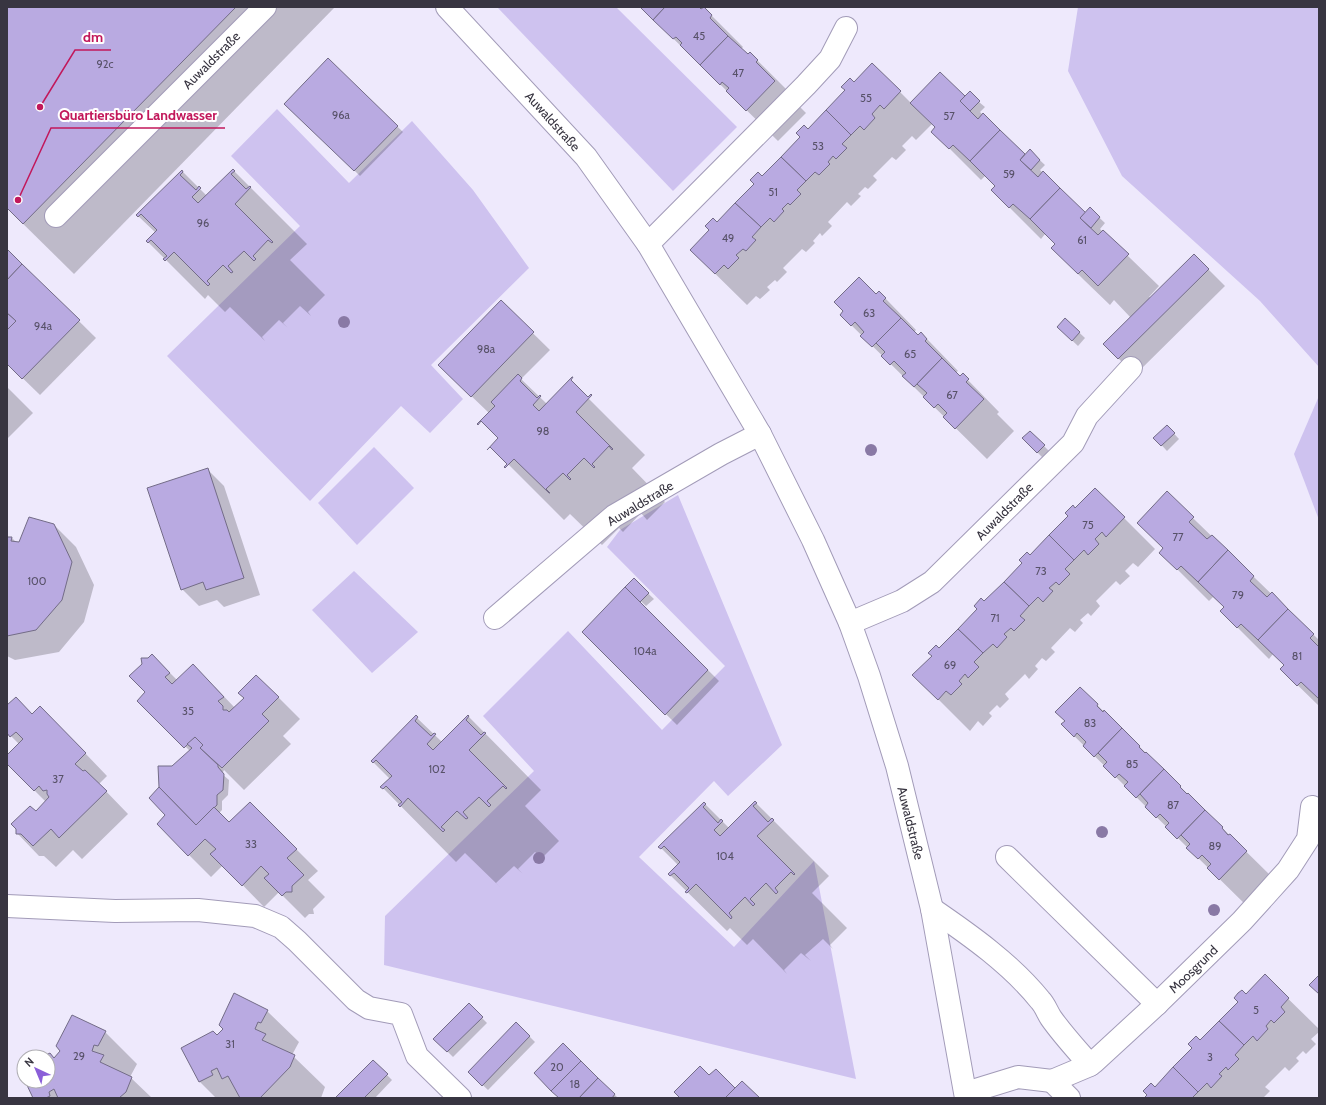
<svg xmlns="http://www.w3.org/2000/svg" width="1326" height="1105" viewBox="0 0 1326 1105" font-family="Cabin,sans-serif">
<rect width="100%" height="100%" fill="#eee9fc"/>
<g fill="#cec2ef">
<polygon points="497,7 616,7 737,127 673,191"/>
<polygon points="1078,7 1319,7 1319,367 1260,301 1122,176 1068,71"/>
<polygon points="277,109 349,183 412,121 473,190 529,268 431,365 463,399 430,433 401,406 310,501 167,356 300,226 231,156"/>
<polygon points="1319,396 1319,520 1294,454"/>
<polygon points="374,447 414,488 357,545 318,503"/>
<polygon points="678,495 782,745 728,796 714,781 639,857 734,947 814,861 856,1079 384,965 385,916 534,771 483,716 568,631 662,730 725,666 607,547 620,530"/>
<polygon points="354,571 418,632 372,673 312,610"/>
</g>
<g fill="#0003">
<polygon points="7,7 335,7 74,274 7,208"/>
<polygon points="641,7 698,7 701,11 704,8 743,47 741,49 748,56 750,53 789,92 787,94 806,113 778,141"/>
<polygon points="328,60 403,132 360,176 286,104"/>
<polygon points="872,64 911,103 966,97 979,102 985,107 980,112 983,115 1026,156 1030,151 1045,165 1040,170 1043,173 1085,214 1090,209 1105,223 1100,229 1159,286 1149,297 1151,298 1194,255 1225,286 1135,375 1104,344 1131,318 1114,300 1110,305 1084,280 1052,248 1056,245 1045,234 1041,239 992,190 996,186 985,176 981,180 933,132 936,128 932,124 916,140 912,136 902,146 906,150 896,160 892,157 873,176 877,180 868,189 865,187 858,194 861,196 851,206 847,202 828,222 832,226 822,236 820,233 813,241 815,243 806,252 802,249 783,268 787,272 777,282 775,280 767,287 770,290 760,299 756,296 747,305 691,250"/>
<polygon points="233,170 307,244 290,260 325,295 308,312 311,316 300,306 283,323 288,328 279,320 262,337 265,341 230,307 225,312 208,295 205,299 147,241 156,233 137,215 182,171 207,196"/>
<polygon points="7,250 96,338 40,395 7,363"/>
<polygon points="876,295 885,298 916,330 914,332 918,337 927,339 958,371 955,373 960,377 963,375 999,412 997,414 1014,431 987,459 841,315"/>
<polygon points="501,302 550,350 521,379 547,404 570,380 645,455 632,468 665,502 647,520 641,513 623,532 619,528 602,545 570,514 564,520 491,447 499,438 489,413 439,365"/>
<polygon points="1066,320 1085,338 1078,346 1058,327"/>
<polygon points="7,387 33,413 7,439"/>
<polygon points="1167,426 1179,439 1167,451 1155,438"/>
<polygon points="1030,432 1049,451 1043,458 1023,438"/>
<polygon points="207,469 224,486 260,595 224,607 217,600 199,606 182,589"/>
<polygon points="1167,493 1319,640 1319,706 1281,669 1285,666 1273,654 1269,659 1221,611 1225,608 1213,597 1209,601 1161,553 1164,549"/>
<polygon points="1075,509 1124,518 1155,549 1138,567 1133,563 1125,571 1130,576 1120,585 1116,581 1096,601 1100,606 1091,616 1088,613 1080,620 1083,623 1075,632 1070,628 1051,648 1055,652 1046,661 1042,658 1035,666 1038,669 1029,679 1025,674 1005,694 1009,699 1000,708 997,705 989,713 992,716 983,726 978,721 970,731 914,675"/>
<polygon points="54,525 76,547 94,585 84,622 59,652 15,660 7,656 7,538 12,538 17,543 20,543"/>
<polygon points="634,580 654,599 646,606 630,591 629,592 719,681 677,725 583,632"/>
<polygon points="152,655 177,680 215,687 235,708 278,697 300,719 283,736 291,744 244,790 224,770 222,774 229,780 228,795 222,801 222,810 219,813 229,823 250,803 318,871 308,880 325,897 313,909 314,914 309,914 305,918 279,892 264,907 223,865 211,877 189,855 167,815 160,787 173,767 190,751 139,701 147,692 148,659"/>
<polygon points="1080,688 1278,883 1251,910 1062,724 1066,721"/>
<polygon points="7,707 33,715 62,729 107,776 99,784 128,814 82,859 73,850 56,867 44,856 39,856 17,833 46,802 7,763 7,756 19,744 7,732"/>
<polygon points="468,716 541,790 525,806 559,841 542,858 545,862 535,852 518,869 523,874 514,866 496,883 500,887 465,853 456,862 382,787 390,779 372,761 416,717 442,742"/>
<polygon points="755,802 829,876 812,893 847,928 830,945 833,949 823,939 805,955 811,961 801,953 784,970 787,974 753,939 747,945 730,928 727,931 669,874 678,865 660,847 704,803 729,828"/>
<polygon points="1265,976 1319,1029 1319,1032 1311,1039 1316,1044 1306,1054 1303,1051 1296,1058 1299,1061 1289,1071 1285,1067 1265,1087 1270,1091 1263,1098 1145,1098"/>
<polygon points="469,1005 487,1023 453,1057 435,1039"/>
<polygon points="267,1011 299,1042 292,1055 325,1087 321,1098 216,1098 199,1081 217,1036"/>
<polygon points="516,1023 535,1042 488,1090 469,1072"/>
<polygon points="105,1032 137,1064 130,1077 152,1098 34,1098 26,1081 48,1081 48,1057 44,1057 50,1054 54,1059"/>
<polygon points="563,1045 618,1098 560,1098"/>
<polygon points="373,1061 392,1080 375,1098 336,1098"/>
</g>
<g fill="#b9aae1" stroke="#736c87">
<polygon points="7,7 236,7 23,224 7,208"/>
<polygon points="640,7 665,7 653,20"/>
<polygon points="665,7 699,7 701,9 704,7 712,15 710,18 728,36 700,65 680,45 682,43 676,37 673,39 653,20"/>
<polygon points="728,36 748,54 750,52 758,60 756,62 775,81 746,111 726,91 729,88 722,82 720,85 700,65"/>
<polygon points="328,58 398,126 354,171 284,104"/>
<polygon points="872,63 901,91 884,109 880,105 872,114 875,118 864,130 860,126 851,135 826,110 845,90 841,87 850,78 854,82"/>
<polygon points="940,72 965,96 960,101 978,119 983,113 1000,130 970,161 953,145 949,149 931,132 935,127 910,103"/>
<polygon points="970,91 980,101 970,111 960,101"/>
<polygon points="826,110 851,135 842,144 847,148 836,159 833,156 828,162 830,164 819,175 815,172 806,181 781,157 800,137 796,133 804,125 808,129"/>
<polygon points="1000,130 1025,154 1020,160 1038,177 1043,171 1060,188 1030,219 1013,204 1009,208 991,190 995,186 970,161"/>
<polygon points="1030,149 1040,160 1031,170 1020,160"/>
<polygon points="781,157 806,181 797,190 801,194 790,205 788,203 782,209 784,211 774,222 770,218 761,227 735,203 754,184 750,180 758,172 762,176"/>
<polygon points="233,169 235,171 231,174 246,189 250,186 251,187 235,204 273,242 272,243 268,240 253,256 256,259 254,261 244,251 228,266 233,272 231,273 223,265 207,281 210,284 208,286 174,252 165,261 163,259 167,256 151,240 148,243 146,241 157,230 141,214 138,217 136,215 182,170 183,172 180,175 196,190 199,186 201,188 192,197 198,203"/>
<polygon points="1060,188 1086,213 1080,218 1098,235 1103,230 1129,254 1098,286 1082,270 1078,274 1051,248 1055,244 1030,219"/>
<polygon points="735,203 761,227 752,237 756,240 746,251 743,249 736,255 739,258 728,269 724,265 715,274 690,250 709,230 705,226 713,218 717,222"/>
<polygon points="1090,207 1100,217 1091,228 1080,218"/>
<polygon points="7,249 22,264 7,280"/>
<polygon points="1194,254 1209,269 1118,359 1103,344"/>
<polygon points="22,264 80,320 22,379 7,364 7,330 16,321 7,313 7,280"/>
<polygon points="859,277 876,294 879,291 886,298 883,301 901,318 872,347 860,336 864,332 855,322 851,326 840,315 843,311 834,302"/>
<polygon points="501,300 534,332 471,397 438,365"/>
<polygon points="7,313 16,321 7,330"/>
<polygon points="901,318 918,335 921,332 927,339 925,341 942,358 914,387 902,376 906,373 894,361 890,365 881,356 885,352 876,343"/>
<polygon points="1065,318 1080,332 1072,341 1057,327"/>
<polygon points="942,358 960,376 963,373 969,379 966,382 984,399 955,429 943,417 947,413 938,404 934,408 923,397 927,393 917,384"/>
<polygon points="518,374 522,378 520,381 537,398 540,395 541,396 533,405 539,411 572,377 573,377 571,380 588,397 591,394 592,395 576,412 613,449 612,450 609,446 592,464 595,467 594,468 584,458 567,475 571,479 570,480 563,473 546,489 550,493 549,493 514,459 505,468 504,467 507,464 490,447 487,450 498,438 481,421 478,425 477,424 495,406 491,402"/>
<polygon points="1167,425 1175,433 1161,446 1153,438"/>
<polygon points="1030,431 1045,445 1037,453 1022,438"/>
<polygon points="208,468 244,578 206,590 203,582 181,590 147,488"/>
<polygon points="1095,488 1125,517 1106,537 1102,532 1095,539 1099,544 1088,555 1084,550 1074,560 1049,535 1068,516 1065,513 1073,505 1075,508"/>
<polygon points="1167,491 1194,517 1189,522 1207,539 1212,535 1228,550 1198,582 1181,566 1177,570 1159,553 1163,548 1137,523"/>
<polygon points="29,517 54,524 72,562 62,600 36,630 7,636 7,537 12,537 11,541 19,542"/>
<polygon points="1049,535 1074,560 1065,569 1070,574 1059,585 1056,582 1049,588 1053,591 1043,602 1038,597 1029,606 1004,582 1022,563 1019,560 1027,552 1030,555"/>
<polygon points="1228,550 1254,576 1250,581 1267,597 1272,592 1288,609 1258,640 1241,624 1237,628 1220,611 1224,607 1198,582"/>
<polygon points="634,578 649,593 640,602 625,587"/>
<polygon points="1004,582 1029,606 1020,616 1025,620 1014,631 1011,628 1004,634 1007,637 997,648 993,644 983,653 958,629 977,609 974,606 981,598 984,601"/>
<polygon points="625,587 708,670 665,715 582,632"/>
<polygon points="1288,609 1314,634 1310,638 1319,647 1319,699 1301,682 1297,686 1280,669 1284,665 1258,640"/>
<polygon points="958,629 983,653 974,662 979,667 968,678 965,674 959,681 962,684 951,695 946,691 938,700 912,675 932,656 928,653 936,645 939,648"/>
<polygon points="152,654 170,673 165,677 172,684 193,664 224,697 218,701 223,706 223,710 227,710 229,712 244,698 238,693 256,675 279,697 262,714 269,721 222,768 200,748 203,745 195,737 184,748 137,701 145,692 129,676 142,664 141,658 148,658"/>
<polygon points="1080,687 1098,704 1097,706 1103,712 1104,710 1122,728 1094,757 1083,746 1086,742 1077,733 1074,737 1061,724 1065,721 1055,712"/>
<polygon points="16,697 32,714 40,706 86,753 75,764 83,771 85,770 107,791 59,838 51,829 33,846 21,834 16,834 16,829 11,824 30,806 36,811 49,797 47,794 47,790 43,791 39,786 34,791 7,764 7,755 23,739 16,732 10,737 7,733 7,705"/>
<polygon points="416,715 418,717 415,721 431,736 434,733 436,734 427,744 433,750 468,715 469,716 466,720 481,735 484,732 486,733 469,750 507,788 506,789 503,786 487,801 491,805 489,807 479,797 463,812 468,818 466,819 457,811 441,827 445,830 443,832 408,798 400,807 398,805 402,802 386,786 383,789 380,787 392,776 376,760 373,763 371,761"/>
<polygon points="1122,728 1140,746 1139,747 1145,753 1146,752 1164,769 1136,798 1124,786 1128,782 1119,774 1115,778 1103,766 1107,762 1098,753"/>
<polygon points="195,737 203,745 200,748 218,765 218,767 224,774 223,790 217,795 217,805 196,825 159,787 158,766 172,766 192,748 187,744"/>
<polygon points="1164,769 1181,786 1180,787 1187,794 1188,793 1205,810 1177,839 1165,827 1169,823 1160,814 1156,818 1145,807 1148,803 1140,794"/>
<polygon points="159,787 196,825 214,807 229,822 250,802 297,849 287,858 304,875 292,886 292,892 286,892 282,896 264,878 269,874 261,866 242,886 210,854 216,849 205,839 188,856 157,824 165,815 149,798"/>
<polygon points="755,801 757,803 753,806 768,822 772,818 774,820 757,836 795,874 794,875 791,872 775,888 778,892 776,894 766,883 750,899 755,904 753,906 745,897 729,913 732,917 731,919 696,884 687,893 685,892 689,888 674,873 670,876 668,874 680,862 664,846 661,849 658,847 704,802 706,804 703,807 718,823 721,819 723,821 714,830 720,836"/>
<polygon points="1205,810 1223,827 1222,828 1228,835 1230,834 1247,851 1219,880 1207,868 1211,864 1202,855 1198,859 1186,848 1190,844 1181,835"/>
<polygon points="1265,974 1289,998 1281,1007 1285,1012 1274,1023 1271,1020 1266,1026 1268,1029 1257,1041 1253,1036 1244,1045 1219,1021 1238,1002 1234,998 1238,993 1242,990 1246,994"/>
<polygon points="1319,975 1319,994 1309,985"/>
<polygon points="234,993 268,1010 261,1023 258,1022 255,1029 266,1034 262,1040 295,1055 290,1067 260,1098 240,1098 228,1076 222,1079 217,1068 211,1071 213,1075 199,1082 181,1048 213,1031 217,1035 223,1029 219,1025"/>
<polygon points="469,1003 483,1017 447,1052 433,1039"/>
<polygon points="72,1015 106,1031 98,1046 94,1045 92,1051 104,1055 100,1062 132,1077 126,1092 119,1098 58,1098 54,1089 49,1092 50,1096 46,1098 33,1098 25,1081 48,1081 48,1057 42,1057 50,1053 54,1058 60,1051 56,1046"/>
<polygon points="1219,1021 1244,1045 1235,1055 1239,1059 1228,1070 1226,1067 1219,1074 1222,1076 1211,1088 1207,1083 1198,1092 1173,1067 1192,1048 1188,1044 1196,1036 1200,1040"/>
<polygon points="516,1022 530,1036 482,1086 468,1072"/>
<polygon points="563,1043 581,1061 551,1091 534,1073"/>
<polygon points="373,1060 388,1074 364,1098 335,1098"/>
<polygon points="581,1061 598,1078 579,1098 559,1098 551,1091"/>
<polygon points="24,1066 24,1080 19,1069"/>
<polygon points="700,1066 709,1075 716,1069 735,1088 725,1098 680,1098 674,1092"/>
<polygon points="1173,1067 1198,1092 1192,1098 1144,1098 1147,1095 1143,1091 1151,1083 1155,1087"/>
<polygon points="598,1078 615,1094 612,1098 579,1098"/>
<polygon points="742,1081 760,1098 725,1098"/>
</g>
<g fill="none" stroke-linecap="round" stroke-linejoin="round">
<g stroke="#a29bb8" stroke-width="24">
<g id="minor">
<polyline points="447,7 586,157 648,244 760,434 813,540 850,623 869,676 897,766 932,909 966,1098"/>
<polyline points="56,216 265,7"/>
<polyline points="648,244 806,85 830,59 846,28"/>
<polyline points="495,618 614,516 721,454 760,434"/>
<polyline points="850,623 902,601 932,582 1073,443 1087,416 1131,368"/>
<polyline points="1007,857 1157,1004"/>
<polyline points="7,906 115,911 198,910 255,916 281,927 297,941 356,1000 369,1008 401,1014 417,1056 460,1098"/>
<path d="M932,909C970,935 1011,964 1040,1000C1045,1005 1047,1012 1051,1018C1063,1035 1077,1050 1090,1065"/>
<polyline points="1052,1081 1090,1065 1094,1062 1157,1004 1242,921 1288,870 1308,839 1312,807"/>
<polyline points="1052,1081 1069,1098"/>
<polyline points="966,1093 1018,1077 1052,1081"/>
</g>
</g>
<use href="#minor" stroke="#fff" stroke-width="22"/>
</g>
<g fill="#8979a5">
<circle cx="344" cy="322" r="6"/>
<circle cx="871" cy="450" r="6"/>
<circle cx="1102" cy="832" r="6"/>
<circle cx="539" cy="858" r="6"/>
<circle cx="1214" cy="910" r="6"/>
</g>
<g text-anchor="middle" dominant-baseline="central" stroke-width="4" stroke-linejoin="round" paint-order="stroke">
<g font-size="11" fill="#585269">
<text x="699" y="36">45</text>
<text x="105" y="64">92c</text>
<text x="738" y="73">47</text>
<text x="866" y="98">55</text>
<text x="341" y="115">96a</text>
<text x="949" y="116">57</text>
<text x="818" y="146">53</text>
<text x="1009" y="174">59</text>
<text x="773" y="192">51</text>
<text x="203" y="223">96</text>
<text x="728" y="238">49</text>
<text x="1082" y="240">61</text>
<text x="869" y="313">63</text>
<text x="43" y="326">94a</text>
<text x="486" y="349">98a</text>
<text x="910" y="354">65</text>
<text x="952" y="395">67</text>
<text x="543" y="431">98</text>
<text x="1088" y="525">75</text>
<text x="1178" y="537">77</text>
<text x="1041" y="571">73</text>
<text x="37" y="581">100</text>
<text x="1238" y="595">79</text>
<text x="995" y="618">71</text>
<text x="645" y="651">104a</text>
<text x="1297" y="656">81</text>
<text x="950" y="665">69</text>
<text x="188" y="711">35</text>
<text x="1090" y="723">83</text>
<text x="1132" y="764">85</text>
<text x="437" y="769">102</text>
<text x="58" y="779">37</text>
<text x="1173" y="805">87</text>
<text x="251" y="844">33</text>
<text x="1215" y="846">89</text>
<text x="725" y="856">104</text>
<text x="1256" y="1010">5</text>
<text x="230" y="1044">31</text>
<text x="79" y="1056">29</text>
<text x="1210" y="1057">3</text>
<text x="557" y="1067">20</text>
<text x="575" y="1084">18</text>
</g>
<g font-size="13" fill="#383541" stroke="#fff">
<text transform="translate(211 60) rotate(-45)">Auwaldstraße</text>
<text transform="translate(553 121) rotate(48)">Auwaldstraße</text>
<text transform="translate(640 503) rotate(-31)">Auwaldstraße</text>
<text transform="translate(1004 511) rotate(-45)">Auwaldstraße</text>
<text transform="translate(911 823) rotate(76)">Auwaldstraße</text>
<text transform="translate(1193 969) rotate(-44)">Moosgrund</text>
</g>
</g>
<path fill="none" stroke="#c2185b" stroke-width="1.5" d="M40 107L75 50H111M18 200L51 128H225"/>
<g fill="#c2185b" stroke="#fff" stroke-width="1.5">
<circle cx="40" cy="107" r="4"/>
<circle cx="18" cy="200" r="4"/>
</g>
<g font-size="14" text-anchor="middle" font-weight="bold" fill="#c2185b" stroke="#fff" stroke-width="4" stroke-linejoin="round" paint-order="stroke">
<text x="93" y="42">dm</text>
<text x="138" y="120">Quartiersbüro Landwasser</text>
</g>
<rect width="1326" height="1105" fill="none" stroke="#383541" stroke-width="16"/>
<g transform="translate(36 1069) rotate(316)"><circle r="19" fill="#ffffff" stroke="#afaeb3"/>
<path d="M0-3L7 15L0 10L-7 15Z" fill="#8a5ed8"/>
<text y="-6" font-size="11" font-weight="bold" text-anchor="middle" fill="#383541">N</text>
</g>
</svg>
